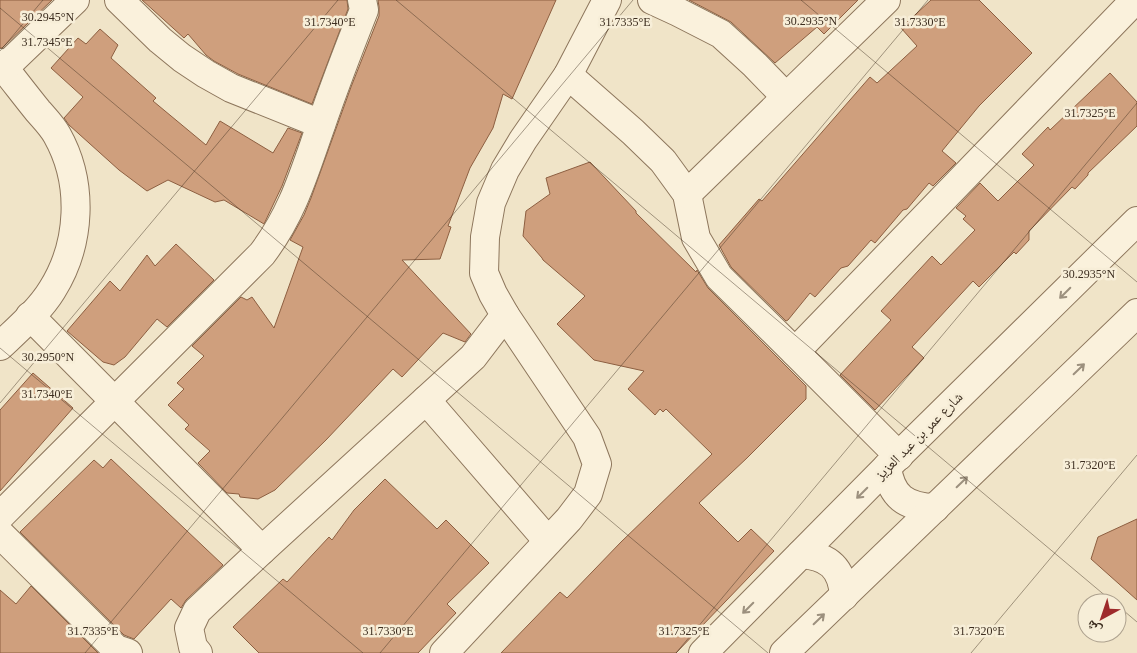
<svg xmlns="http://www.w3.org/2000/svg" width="1137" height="653" viewBox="0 0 1137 653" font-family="'Times New Roman','Noto Naskh Arabic',serif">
<rect width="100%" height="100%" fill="#f0e4c8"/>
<g fill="#cf9f7d" stroke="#8d5f41">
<polygon points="0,0 52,0 2,48 0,48"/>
<polygon points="142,0 347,0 348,9 312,104 238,74 214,61 206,55 188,34 184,38"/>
<polygon points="378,0 556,0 512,99 503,94 493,128 470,168 448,226 451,227 440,259 402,260 471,334 465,342 443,333 402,377 393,369 326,440 275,490 258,499 240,497 239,494 227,493 198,463 210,451 185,429 189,425 168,405 184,389 177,383 204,356 192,346 241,297 247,300 252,297 274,328 303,247 290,240 304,215 311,198 351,87 379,16 379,7"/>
<polygon points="689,0 858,0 824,34 817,27 775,63 731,22"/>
<polygon points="931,0 979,0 1032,53 979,106 942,151 956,163 933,186 929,183 907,209 903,210 875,243 871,240 848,266 841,268 815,297 810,293 788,320 786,321 731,267 719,245 759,199 762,201 870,77 877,83 917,46 901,28"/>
<polygon points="100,29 118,45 111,58 156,98 153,101 206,145 220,121 273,153 288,128 302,133 282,186 264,224 224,200 215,202 168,180 147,191 119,170 69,125 64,118 83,97 51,68 78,38 86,44"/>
<polygon points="1110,73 1137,102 1137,126 1088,173 1088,175 1075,189 1072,187 1029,231 1029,240 1016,254 1014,252 979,287 973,281 912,347 924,358 875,410 840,375 891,320 881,311 932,256 941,265 975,230 963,219 966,216 956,208 980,183 998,201 1034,165 1022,154 1048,127 1050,130"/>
<polygon points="590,162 636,211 636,213 696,272 697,270 708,288 806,386 806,399 747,458 699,503 738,542 751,529 774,551 676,653 501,653 560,592 567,598 621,542 712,454 666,409 663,412 660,409 655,415 628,389 644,371 594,360 557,324 585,296 543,260 542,258 523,236 526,211 550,194 546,178"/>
<polygon points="176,244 214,280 167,327 157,319 125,357 114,365 103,362 67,331 110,281 120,291 147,255 155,266"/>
<polygon points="33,373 73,408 0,491 0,410"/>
<polygon points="111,459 223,565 186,600 181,608 171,599 134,639 124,635 20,532 94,460 103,468"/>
<polygon points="385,479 437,529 446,520 489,563 447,604 456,613 418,653 259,653 233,627 283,579 287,582 329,537 332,540 354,510"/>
<polygon points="1137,519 1137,600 1091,559 1098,537"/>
<polygon points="31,586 98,653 0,653 0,590 16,604"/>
</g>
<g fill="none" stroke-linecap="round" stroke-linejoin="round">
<g stroke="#8d765c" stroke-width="30">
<g id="minor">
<polyline points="119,0 160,40 182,58 206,74 231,88 321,124"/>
<polyline points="652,0 678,12 721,34 755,65 786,97"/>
<path d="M0,63C13,79 25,95 38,111C44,118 52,126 57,135C84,183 81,244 52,290C40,310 17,330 0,346"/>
<polyline points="4,68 75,0"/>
<polyline points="568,75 633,132 663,161 687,194 696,238 719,277 795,352 899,456"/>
<polyline points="687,194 886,0"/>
<polyline points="30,316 262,550"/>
<polyline points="795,352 1135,0"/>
<polyline points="426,400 548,541"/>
<path d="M0,516L262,254C293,213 304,173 321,125C334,87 349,48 364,10L362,0"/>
<polyline points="0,534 116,649 128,653"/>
<polyline points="198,653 193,647 189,628 197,611 262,550 473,357 505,315 493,294 484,273 485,237 491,203 505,170 523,140 568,75 607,0"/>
<polyline points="444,653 569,519 588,494 597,464 587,437 505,315"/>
</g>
</g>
<g stroke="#8d765c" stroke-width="30">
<g id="tertiary">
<path d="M887,467C891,497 906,507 935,508"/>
<path d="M801,554C828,556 842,567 844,596"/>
<polyline points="703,653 887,467 1137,221"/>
<polyline points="784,653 1137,313"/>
</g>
</g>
<use href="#minor" stroke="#faf1dc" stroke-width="28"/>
<use href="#tertiary" stroke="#faf1dc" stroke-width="28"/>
</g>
<defs><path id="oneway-shaft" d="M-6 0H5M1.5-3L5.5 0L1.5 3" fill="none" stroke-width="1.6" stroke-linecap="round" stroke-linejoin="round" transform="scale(1.25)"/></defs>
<g stroke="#9c907e">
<use href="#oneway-shaft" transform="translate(1065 293) rotate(135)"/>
<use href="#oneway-shaft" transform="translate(1079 369) rotate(-44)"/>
<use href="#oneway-shaft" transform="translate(962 482) rotate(-44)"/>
<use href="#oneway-shaft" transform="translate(862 493) rotate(135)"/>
<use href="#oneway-shaft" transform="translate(748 608) rotate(135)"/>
<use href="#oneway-shaft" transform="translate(819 619) rotate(-44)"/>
</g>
<path fill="none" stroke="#3d2e20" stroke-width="1" stroke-opacity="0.45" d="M396,0L1114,603M801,0L1137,282M0,8L768,653M0,51L43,0M0,348L363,653M0,403L338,0M1117,605L1137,622M85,653L633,0M380,653L928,0M676,653L1137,103M971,653L1137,455"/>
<g text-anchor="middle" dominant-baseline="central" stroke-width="5" stroke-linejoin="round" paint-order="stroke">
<g font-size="14" fill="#3d2e20" stroke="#f7eed8">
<text transform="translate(919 436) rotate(-45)">شارع عمر بن عبد العزيز</text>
</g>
</g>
<g font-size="12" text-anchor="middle" fill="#3d2e20" stroke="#f7eed8" stroke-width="5" stroke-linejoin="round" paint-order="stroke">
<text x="48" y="21">30.2945°N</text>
<text x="811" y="25">30.2935°N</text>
<text x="330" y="26">31.7340°E</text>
<text x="625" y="26">31.7335°E</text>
<text x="920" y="26">31.7330°E</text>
<text x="47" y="46">31.7345°E</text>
<text x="1090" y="117">31.7325°E</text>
<text x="1089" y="278">30.2935°N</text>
<text x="48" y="361">30.2950°N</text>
<text x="47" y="398">31.7340°E</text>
<text x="1090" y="469">31.7320°E</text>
<text x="93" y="635">31.7335°E</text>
<text x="388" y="635">31.7330°E</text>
<text x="684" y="635">31.7325°E</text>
<text x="979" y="635">31.7320°E</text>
</g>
<g transform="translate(1102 618) rotate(220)"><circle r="24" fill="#f7eed8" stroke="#ada18e"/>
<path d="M0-4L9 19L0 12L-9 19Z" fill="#9e2a2b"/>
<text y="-8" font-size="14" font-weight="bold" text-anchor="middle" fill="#3d2e20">ش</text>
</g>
</svg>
